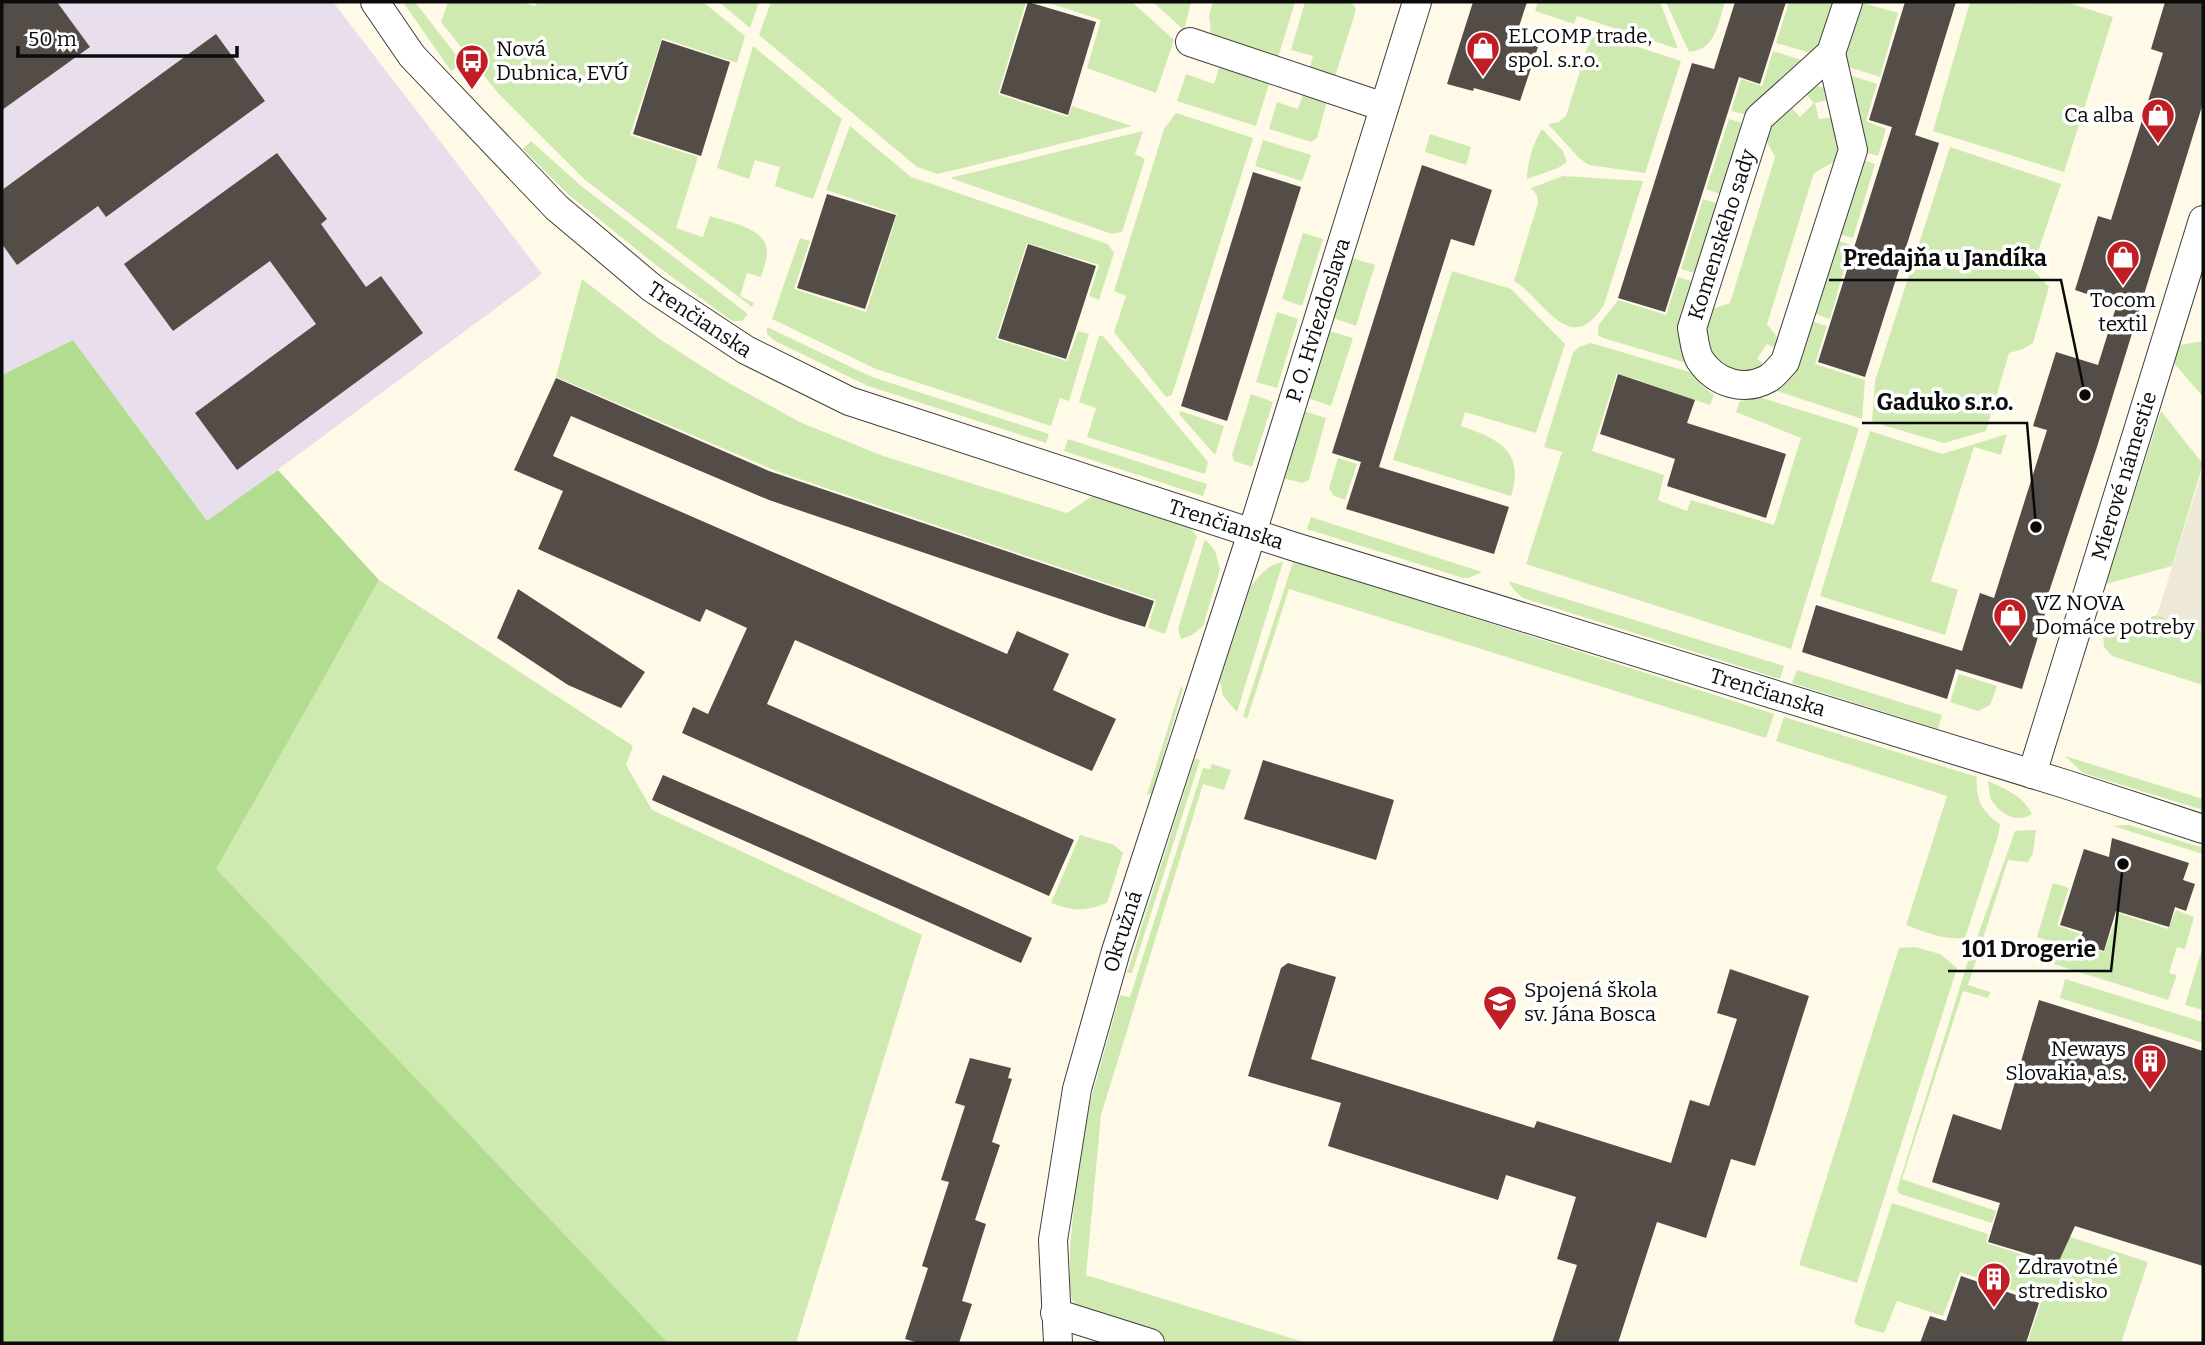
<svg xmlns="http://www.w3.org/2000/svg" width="2205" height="1345" viewBox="0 0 2205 1345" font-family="Bitter,serif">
<rect width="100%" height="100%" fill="#fffae8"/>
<polygon fill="#e9deeb" points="2,2 333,2 542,274 207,522 73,340 2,375"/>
<g fill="#cfeab1">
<polygon points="403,2 415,2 460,60 459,66 451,71"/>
<path d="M448,2H521L535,6L537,2H703L745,36L737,63L662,38L630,135L698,157L676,228L703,237L710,216C729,223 769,227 767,255C766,262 763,270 761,277L747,273L740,296L754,303L752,307L585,180L498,93L441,22Z"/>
<polygon points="719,2 759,2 750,28"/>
<polygon points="771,2 1026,2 998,94 1068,117 1072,106 1132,126 938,174 917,167 759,35"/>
<polygon points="1046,2 1132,2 1174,40 1156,93 1087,68 1101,20"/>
<polygon points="1153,2 1191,2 1184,30"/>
<polygon points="1213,2 1295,2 1276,64 1211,34 1209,14"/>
<polygon points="1305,2 1350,2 1354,5 1356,10 1333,83 1308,75 1313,56 1291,50"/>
<polygon points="1538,2 1660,2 1678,49 1577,16 1574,24 1535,11"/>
<path d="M1666,2H1725C1718,23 1716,50 1689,52Z"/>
<polygon points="1789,2 1834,2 1820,43 1811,53 1776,43"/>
<polygon points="1860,2 1898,13 1880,77 1845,66 1844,58"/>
<polygon points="1970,2 2018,2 2027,4 2028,2 2066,2 2113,17 2064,172 1933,131"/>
<polygon points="1592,32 1681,61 1645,173 1589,165 1579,158 1548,124 1559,122 1566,116"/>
<polygon points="753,46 842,119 813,199 775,186 780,167 755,160 749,179 717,168"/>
<polygon points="1773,51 1804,61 1748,115 1731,111 1741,79 1762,86"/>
<polygon points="1220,65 1270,81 1256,126 1177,101 1186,74 1214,84"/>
<polygon points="1846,74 1877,84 1866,121 1886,129 1878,156 1861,151"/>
<path d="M1809,85C1822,85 1825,88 1833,99L1815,103L1819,119L1836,117L1841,158L1814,173L1767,324L1783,345L1781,351L1767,344L1757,359L1770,368L1749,377L1712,365L1703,312L1730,303L1775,157L1761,131L1786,102L1800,117L1814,103L1801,89Z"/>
<polygon points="1305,88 1328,97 1317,138 1311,142 1269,129 1277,102 1298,109"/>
<polygon points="1176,113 1253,138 1172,395 1166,397 1114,332 1126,296 1114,291 1164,129"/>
<polygon points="1729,119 1746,124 1723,195 1706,189"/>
<polygon points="850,126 911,177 1108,244 1114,253 1099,300 1089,296 1099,265 1027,243 996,339 1067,361 1078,331 1089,334 1069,401 1060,398 1051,426 876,369 772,319 800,238 810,241 794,289 866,312 897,214 826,190"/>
<path d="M1542,129L1563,151L1567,162L1558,168L1527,179C1527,164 1533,142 1542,129Z"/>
<polygon points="1143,131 1135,154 1145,159 1122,232 1112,234 950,178"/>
<polygon points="1430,134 1471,147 1466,165 1425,152"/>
<polygon points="1263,140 1311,155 1302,181 1255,166"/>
<polygon points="531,141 580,185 748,314 742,321 732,321 656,265 569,195 523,149"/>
<polygon points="1950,147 2061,184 2032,269 2049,287 2033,343 2023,349 2009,353 1986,431 1944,443 1872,422 1875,381"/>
<polygon points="1858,158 1875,164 1853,238 1835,233"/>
<path d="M1563,176L1643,181L1604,305C1569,360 1544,298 1514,281L1538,203L1537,195L1531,188Z"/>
<polygon points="1703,199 1720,204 1698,274 1681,269"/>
<polygon points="1303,233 1323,239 1302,306 1282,299"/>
<polygon points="1833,239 1851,245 1830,319 1810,312"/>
<polygon points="1352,258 1375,265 1356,326 1333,318"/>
<path d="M1452,271L1511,289L1565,344L1536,433L1465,412L1461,426C1499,439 1525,451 1511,496L1393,460Z"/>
<path d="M1678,277L1694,282C1683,310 1673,334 1687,363L1603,338L1598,335V326L1618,300L1666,315Z"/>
<polygon points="582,279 661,340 725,381 802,423 883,456 1067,513 1094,495 1190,528 1197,536 1165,634 1148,628 1156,600 776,471 556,377"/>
<polygon points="1277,312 1298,319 1277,388 1256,382"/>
<polygon points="1808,320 1827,326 1815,364 1865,380 1862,419 1771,389"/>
<polygon points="767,327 872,377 1049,434 1046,443 868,386 775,341 767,334"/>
<polygon points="1329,331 1353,338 1331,406 1308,398"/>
<polygon points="1099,336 1103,336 1208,462 1205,474 1087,437 1096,408 1079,402"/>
<polygon points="2203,341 2203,397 2174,363 2179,345"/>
<polygon points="1591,343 1693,373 1702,386 1714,395 1710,405 1617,373 1592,451 1664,475 1658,500 1687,511 1691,500 1774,525 1801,438 1736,412 1740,401 1759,397 1859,428 1791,649 1526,564 1562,452 1544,447 1573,353 1579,347"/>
<polygon points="1251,394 1273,402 1252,467 1234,461 1232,455"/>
<polygon points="1181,411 1224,426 1215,455 1179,414"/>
<polygon points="1304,411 1326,418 1309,480 1302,483 1283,478"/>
<polygon points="2161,411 2203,464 2172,566 2106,584"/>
<polygon points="1870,431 1942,454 2007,434 2001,455 1974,447 1931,581 1958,590 1945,635 1820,596"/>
<polygon points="1068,439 1207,484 1203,496 1064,451"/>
<polygon points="1338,458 1357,464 1345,500 1334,496 1329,488"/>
<polygon points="1311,517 1482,572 1469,578 1463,578 1307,529"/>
<polygon points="1205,539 1215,551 1220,569 1203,626 1192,635 1181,639 1178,629"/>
<path d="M1283,562L1237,712L1223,696L1220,680L1251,586C1260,575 1269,564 1283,562Z"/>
<polygon points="1293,562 1324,570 1774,714 1766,738 1289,589 1247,719 1243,716"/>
<polygon points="379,580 633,746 626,765 652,810 922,935 796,1343 668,1343 215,869"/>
<polygon points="1508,581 1784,666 1780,679 1523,598 1515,591"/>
<polygon points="2157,615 2203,631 2203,685 2112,656 2104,647 2103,635 2108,631"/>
<polygon points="1797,670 1942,715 1938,729 1792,683"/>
<polygon points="1959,674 1997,686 1990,705 1978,711 1950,702"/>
<polygon points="1181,686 1183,689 1152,793 1147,795"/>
<path d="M1784,717L1977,777C1975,798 1982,813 2000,824L1998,836L1965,938C1943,940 1927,933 1906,925L1947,796L1776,741Z"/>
<polygon points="2065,756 2203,799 2203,810 2083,773"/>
<polygon points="1195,758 1200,760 1132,973 1127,973"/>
<polygon points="1212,764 1231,770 1224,790 1203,784 1101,1115 1086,1275 1307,1343 1172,1343 1092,1318 1078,1307 1072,1300 1070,1288 1070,1248 1077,1173 1090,1103 1120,995 1130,997 1203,768 1210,769"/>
<path d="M1988,781C2006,789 2023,796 2032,814C2017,824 1999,814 1991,799C1989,794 1989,787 1988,781Z"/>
<polygon points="2129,825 2203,848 2203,854 2113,826"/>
<polygon points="2036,830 2033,853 2028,862 2008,860 1979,951 1973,949 2015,831"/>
<path d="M1080,835L1114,845L1123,853L1107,903C1083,912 1075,911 1051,903Z"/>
<polygon points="2053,883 2069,888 2057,925 2080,934 2078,944 2104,952 2118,913 2168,929 2176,910 2194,917 2185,949 2177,947 2169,973 2177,975 2168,1000 2044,961 2050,942 2037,937"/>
<polygon points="2203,946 2203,1010 2185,1005"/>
<polygon points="1915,947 1940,954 1957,968 1857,1283 1799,1265 1899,948"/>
<polygon points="1972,957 1977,957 1968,985 1990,992 1988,998 1963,991 1902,1179 1996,1211 1992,1223 1900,1194 1897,1190 1968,961"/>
<polygon points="2065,979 2203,1022 2203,1043 2060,998"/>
<polygon points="1892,1203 1988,1234 1986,1243 2057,1266 2067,1236 2148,1262 2121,1343 2027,1343 2042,1300 1960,1272 1943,1316 1897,1301 1884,1333 1858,1326 1854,1322"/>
</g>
<polygon fill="#b2dc8f" points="73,340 207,521 278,470 379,580 216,869 668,1343 2,1343 2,375"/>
<polygon fill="#eee8d9" points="2203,469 2203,630 2157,615"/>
<g fill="#544c47">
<polygon points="2,2 57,2 90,47 2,110"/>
<polygon points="1028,2 1096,22 1068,115 1000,93"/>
<polygon points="1473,2 1527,2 1515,39 1538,47 1520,101 1474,88 1473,91 1447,84"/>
<polygon points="1735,2 1786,2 1760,84 1739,77 1665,312 1618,298 1692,63 1714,69"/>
<polygon points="1905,2 1956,2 1915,135 1939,143 1865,377 1818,362 1892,127 1869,120"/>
<polygon points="2165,2 2203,2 2203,103 2097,447 2042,613 2045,614 2022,689 1956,669 1947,699 1802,652 1816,605 1962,651 1980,593 1994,598 2047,430 2033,426 2056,352 2098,365 2117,304 2075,290 2098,216 2111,220 2163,53 2151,49"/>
<polygon points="216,34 265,101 106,217 98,206 17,265 2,244 2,190"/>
<polygon points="662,40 730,62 701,156 633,134"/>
<polygon points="277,153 327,219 321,224 366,287 381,276 423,333 237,470 195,413 316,324 270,261 173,331 124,264"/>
<polygon points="1422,165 1492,190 1474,246 1451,239 1379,467 1509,507 1494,554 1346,509 1361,462 1332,453"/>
<polygon points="1253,172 1301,187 1227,421 1181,406"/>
<polygon points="827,194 896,215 865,309 797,288"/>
<polygon points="1028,244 1096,266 1066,359 998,338"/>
<polygon points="1618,374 1695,400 1687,423 1786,454 1766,518 1667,486 1675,459 1600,434"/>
<polygon points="556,378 769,471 1154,601 1145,627 1119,619 769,500 571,416 553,456 1007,654 1017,631 1069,654 1053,690 1116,719 1092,771 795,640 767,704 1074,840 1049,896 682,733 693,707 708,714 747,628 706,609 700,622 538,549 563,491 514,470"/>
<polygon points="518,589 645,672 621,708 568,685 497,638"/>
<polygon points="1263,760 1394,800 1376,860 1244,819"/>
<polygon points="663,775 809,838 1032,938 1021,963 652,800"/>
<polygon points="2112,838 2189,863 2183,880 2195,884 2186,911 2175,907 2169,927 2116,911 2104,951 2079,943 2083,932 2060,925 2084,849 2109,857"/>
<polygon points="1288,963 1336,977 1311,1059 1534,1128 1537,1121 1671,1163 1690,1100 1709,1106 1737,1019 1717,1013 1730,969 1809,996 1755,1166 1731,1159 1706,1238 1657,1222 1618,1343 1552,1343 1577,1265 1557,1259 1576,1197 1506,1175 1498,1200 1328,1146 1341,1103 1248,1076 1281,968"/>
<polygon points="2039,1000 2203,1051 2203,1266 2075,1226 2058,1263 1988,1242 2000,1203 1932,1182 1953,1114 2001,1130"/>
<polygon points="970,1058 1011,1068 1008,1078 1012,1079 992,1142 1000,1145 975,1220 986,1224 962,1301 972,1304 959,1343 919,1343 905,1339 928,1268 922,1266 949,1182 941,1180 965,1106 955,1103"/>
<polygon points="1961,1276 2039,1303 2026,1343 1920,1343 1930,1316 1946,1321"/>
</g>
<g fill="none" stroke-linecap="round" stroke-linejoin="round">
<g stroke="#3e3e3e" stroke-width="30">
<g id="street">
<path id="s1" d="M375,2L412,56L557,208L594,239L652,288L746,350L849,401L1292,546L2065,784L2203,829"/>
<polyline points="1190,42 1384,107"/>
<path id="s2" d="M1831,53L1853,150L1785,362C1780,367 1775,374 1769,378C1745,392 1716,384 1700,360C1695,352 1694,338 1692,328L1759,118L1831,53L1848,2"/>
<path id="s3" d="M2032,774L2203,220"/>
<polyline points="1055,1313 1150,1343"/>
<path id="s4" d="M1058,1343L1053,1240L1077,1089L1116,951L1252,533L1417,2"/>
</g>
</g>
<use href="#street" stroke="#fff" stroke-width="28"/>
</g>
<defs>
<g id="shop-pin" transform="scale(1.75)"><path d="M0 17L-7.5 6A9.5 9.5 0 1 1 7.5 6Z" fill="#c01d25" stroke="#fff"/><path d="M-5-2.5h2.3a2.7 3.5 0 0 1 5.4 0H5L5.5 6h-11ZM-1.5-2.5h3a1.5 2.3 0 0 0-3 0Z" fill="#fff"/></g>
<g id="bus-pin" transform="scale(1.75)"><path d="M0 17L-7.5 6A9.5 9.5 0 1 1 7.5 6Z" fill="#c01d25" stroke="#fff"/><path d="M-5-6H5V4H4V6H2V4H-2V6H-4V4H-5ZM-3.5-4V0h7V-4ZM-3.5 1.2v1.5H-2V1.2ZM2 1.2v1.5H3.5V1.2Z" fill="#fff"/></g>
<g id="school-pin" transform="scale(1.75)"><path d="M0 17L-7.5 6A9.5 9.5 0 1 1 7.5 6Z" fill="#c01d25" stroke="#fff"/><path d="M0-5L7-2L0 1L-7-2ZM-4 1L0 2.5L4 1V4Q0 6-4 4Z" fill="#fff"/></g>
<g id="building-pin" transform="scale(1.75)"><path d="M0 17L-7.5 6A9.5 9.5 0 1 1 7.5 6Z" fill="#c01d25" stroke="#fff"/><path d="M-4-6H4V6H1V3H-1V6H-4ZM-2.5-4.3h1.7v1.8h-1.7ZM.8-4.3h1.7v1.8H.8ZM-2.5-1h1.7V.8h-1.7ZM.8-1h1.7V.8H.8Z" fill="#fff"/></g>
</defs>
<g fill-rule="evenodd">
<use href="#shop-pin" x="1483" y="48"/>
<use href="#bus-pin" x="472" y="61"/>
<use href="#shop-pin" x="2158" y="115"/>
<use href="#shop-pin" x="2123" y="257"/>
<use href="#shop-pin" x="2010" y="615"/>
<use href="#school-pin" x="1500" y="1002"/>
<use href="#building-pin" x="2150" y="1061"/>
<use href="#building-pin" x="1994" y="1279"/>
</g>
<g text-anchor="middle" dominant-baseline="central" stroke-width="7" stroke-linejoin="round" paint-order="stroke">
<g font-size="21" fill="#0b0b0b" stroke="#fff" text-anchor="start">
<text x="1508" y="36">ELCOMP trade,<tspan x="1508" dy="24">spol. s.r.o.</tspan></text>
<text x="496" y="49">Nová<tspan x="496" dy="24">Dubnica, EVÚ</tspan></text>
<text x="2134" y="115" text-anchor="end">Ca alba</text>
<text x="2123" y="300" text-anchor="middle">Tocom<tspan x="2123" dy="24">textil</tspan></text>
<text x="2035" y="603">VZ NOVA<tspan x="2035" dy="24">Domáce potreby</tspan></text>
<text x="1524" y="990">Spojená škola<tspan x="1524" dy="24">sv. Jána Bosca</tspan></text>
<text x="2126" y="1049" text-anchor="end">Neways<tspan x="2126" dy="24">Slovakia, a.s.</tspan></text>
<text x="2018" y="1267">Zdravotné<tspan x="2018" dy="24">stredisko</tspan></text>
</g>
<g font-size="21" fill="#0b0b0b" stroke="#fff">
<text stroke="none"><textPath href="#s2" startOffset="555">Komenského sady</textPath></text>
<text stroke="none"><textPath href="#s1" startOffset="457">Trenčianska</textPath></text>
<text stroke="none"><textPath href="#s4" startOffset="1062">P. O. Hviezdoslava</textPath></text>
<text stroke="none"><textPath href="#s3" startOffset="312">Mierové námestie</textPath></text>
<text stroke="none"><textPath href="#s1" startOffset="1024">Trenčianska</textPath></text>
<text stroke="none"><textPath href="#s1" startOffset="1591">Trenčianska</textPath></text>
<text stroke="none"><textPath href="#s4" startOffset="420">Okružná</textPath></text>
</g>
</g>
<path fill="none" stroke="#0b0b0b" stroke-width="2.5" d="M2085 395L2061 280H1829M2036 527L2027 423H1862M2123 864L2111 971H1948"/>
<g fill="#0b0b0b" stroke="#fff" stroke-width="2.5">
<circle cx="2085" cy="395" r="7"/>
<circle cx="2036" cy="527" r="7"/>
<circle cx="2123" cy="864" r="7"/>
</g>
<g font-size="23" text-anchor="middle" font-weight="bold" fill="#0b0b0b" stroke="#fff" stroke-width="7" stroke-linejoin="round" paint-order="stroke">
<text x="1945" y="266">Predajňa u Jandíka</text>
<text x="1945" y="410">Gaduko s.r.o.</text>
<text x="2029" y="957">101 Drogerie</text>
</g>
<rect width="2205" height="1345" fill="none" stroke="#0b0b0b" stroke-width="7"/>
<path d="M18 46v10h219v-10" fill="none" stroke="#0b0b0b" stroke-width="3.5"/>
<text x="28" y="46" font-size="21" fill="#0b0b0b" stroke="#ffffff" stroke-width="5" paint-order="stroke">50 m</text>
</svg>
